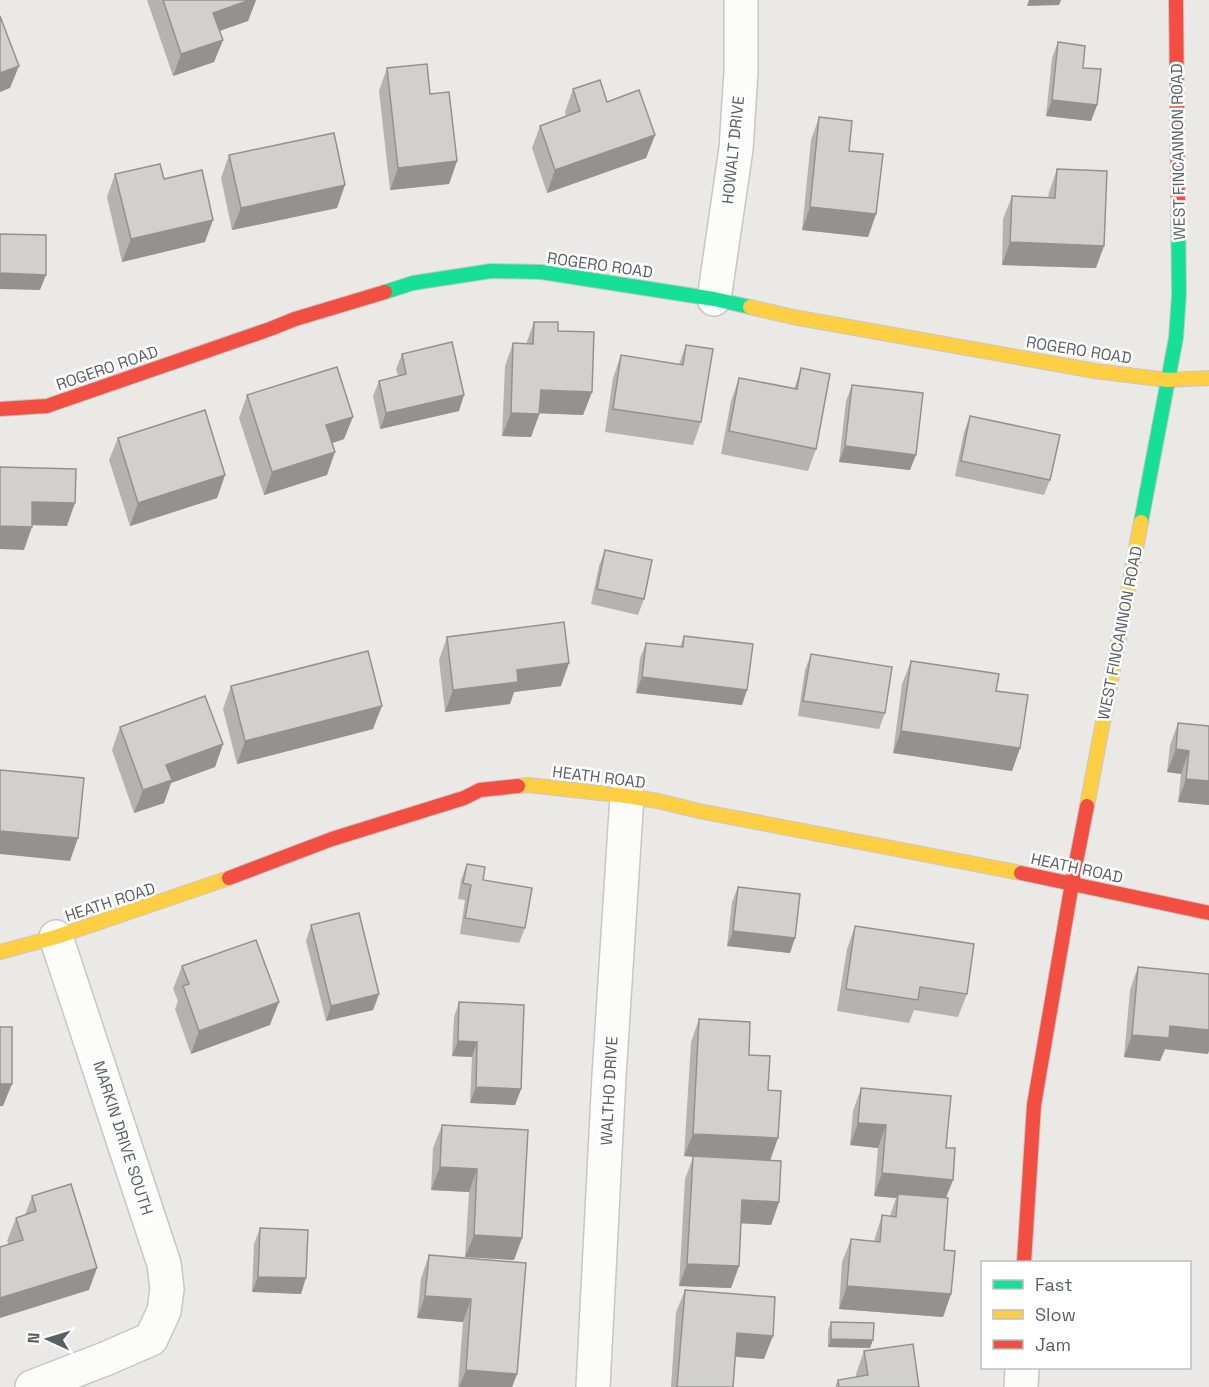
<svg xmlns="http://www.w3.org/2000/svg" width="1209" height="1387" viewBox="0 0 1209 1387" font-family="'Space Grotesk',sans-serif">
<rect width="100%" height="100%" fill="#ebe9e5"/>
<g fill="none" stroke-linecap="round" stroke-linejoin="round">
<g stroke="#c6c6c6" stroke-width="36">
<g id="street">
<polyline points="714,299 736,149 741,72 741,0"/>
<polyline points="32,1387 105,1359 151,1339 164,1311 167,1289 164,1264 56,937"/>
<polyline points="593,1387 609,1076 627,796"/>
<polyline points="1021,1387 1022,1368"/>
</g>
</g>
<g stroke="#c7c7c6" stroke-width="16">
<g id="fast">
<polyline points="385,292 413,283 491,271 541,272 714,299 750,307"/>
<polyline points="1141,522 1176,338 1179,294 1178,207"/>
</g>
</g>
<g stroke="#c7c7c6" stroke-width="16">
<g id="slow">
<polyline points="750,307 793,317 1095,371 1168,380 1209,378"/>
<polyline points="518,786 528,785 627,796 658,801 699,811 1021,873"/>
<polyline points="1087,806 1141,522"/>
<polyline points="0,952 56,937 229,878"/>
</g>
</g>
<g stroke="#c7c7c6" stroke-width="16">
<g id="jam">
<polyline points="1176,0 1178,207"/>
<polyline points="0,409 47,406 270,329 295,319 385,292"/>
<polyline points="1021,873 1209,913"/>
<polyline points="229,878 332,839 464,798 480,790 518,786"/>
<polyline points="1024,1262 1034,1105 1072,883 1087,806"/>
</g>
</g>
<use href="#street" stroke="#fcfcfb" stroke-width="33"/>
<use href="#fast" stroke="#16e098" stroke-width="14"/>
<use href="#slow" stroke="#ffcf43" stroke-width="14"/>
<use href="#jam" stroke="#f24e42" stroke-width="14"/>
</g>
<g fill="#b5b3b1">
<polygon points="147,0 256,0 248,21 219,31 223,40 214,62 173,76"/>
<polygon points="1058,42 1083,68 1097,105 1091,121 1046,116 1052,58"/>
<polygon points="387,68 430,94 457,161 449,184 390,190 379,91"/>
<polygon points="573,89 607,102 655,135 646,158 547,193 532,148 540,126 566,116 565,112"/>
<polygon points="819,117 849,151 876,214 868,237 802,230 811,140"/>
<polygon points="229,155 337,208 232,230 221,178"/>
<polygon points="1057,169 1096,268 1002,265 1003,219 1012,196 1048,198 1049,192"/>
<polygon points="115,174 164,179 205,242 122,262 107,197"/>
<polygon points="534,322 558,331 592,392 583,415 540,413 531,437 502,436 505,366 513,343 526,344"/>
<polygon points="686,345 701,422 693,445 605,432 613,378 621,355 679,364"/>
<polygon points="402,354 459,411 380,429 373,396 379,381 398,376 396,369"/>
<polygon points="801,368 816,449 808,471 721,454 731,401 739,378 794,389"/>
<polygon points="852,385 910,470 839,462 846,401"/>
<polygon points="247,395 344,439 332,443 327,475 264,495 239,418"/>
<polygon points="970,416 1050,480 1044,495 955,476 964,432"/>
<polygon points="118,438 225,475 217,498 130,526 109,460"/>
<polygon points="605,550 644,599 638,615 591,604 599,566"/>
<polygon points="684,636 742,705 636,693 640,658 646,643 680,647"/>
<polygon points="447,637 561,686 514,692 510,704 445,712 439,660"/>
<polygon points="811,654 885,713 879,729 798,716 805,670"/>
<polygon points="911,661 996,691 1020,748 1012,771 893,753 902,684"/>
<polygon points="231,686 373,729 237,764 223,709"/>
<polygon points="1178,723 1209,726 1209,805 1178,802 1181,774 1167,772 1170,745"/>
<polygon points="120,727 223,744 215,767 171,783 164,803 134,813 112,750"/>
<polygon points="467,864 525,928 519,943 460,934 465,900 458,899 461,880"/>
<polygon points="738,887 790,953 727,946 732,902"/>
<polygon points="311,925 379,994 373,1010 326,1021 306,941"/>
<polygon points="855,926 967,994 958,1017 914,1010 909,1023 837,1011 847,949"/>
<polygon points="182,966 270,1025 191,1054 175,1009 178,1001 173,989"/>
<polygon points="1138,967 1208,1054 1165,1049 1160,1061 1124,1057 1130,990"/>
<polygon points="459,1002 521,1089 515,1105 470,1103 472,1057 452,1056 454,1017"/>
<polygon points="699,1019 749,1055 768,1090 770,1160 779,1202 771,1225 741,1223 739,1266 731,1288 679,1286 685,1179 693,1157 684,1156 691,1042"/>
<polygon points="861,1088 946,1148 953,1180 946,1198 944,1250 951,1294 943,1317 839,1309 842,1262 851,1239 874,1241 882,1215 890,1216 896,1198 874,1196 878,1148 850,1145 853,1111"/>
<polygon points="442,1125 528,1130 522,1238 514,1260 465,1257 469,1192 431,1190 433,1148"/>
<polygon points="32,1196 89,1290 9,1245 7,1241 16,1218 25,1215"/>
<polygon points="260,1228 301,1294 252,1292 254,1244"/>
<polygon points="429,1255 526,1263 517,1374 512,1387 458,1387 463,1322 417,1318 421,1278"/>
<polygon points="685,1290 764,1359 735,1357 733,1387 671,1387 676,1312"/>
<polygon points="831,1322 870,1348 828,1347 828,1330"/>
<polygon points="864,1351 919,1387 835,1387 838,1380 856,1377 856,1374"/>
</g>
<g fill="#939290">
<polygon points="250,0 256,0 248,21 205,36 213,13"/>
<polygon points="1029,0 1061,0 1059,5 1027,6"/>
<polygon points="223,40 214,62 173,76 181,54"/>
<polygon points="19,66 10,88 0,92 0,73"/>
<polygon points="1052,100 1097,105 1091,121 1046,116"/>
<polygon points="655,135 646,158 547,193 555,170"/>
<polygon points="457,161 449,184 390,190 398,168"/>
<polygon points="345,185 337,208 232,230 241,208"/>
<polygon points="810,207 876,214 868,237 802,230"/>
<polygon points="213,220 205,242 122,262 131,239"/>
<polygon points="1010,242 1104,246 1096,268 1002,265"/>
<polygon points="0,273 46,275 40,290 0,289"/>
<polygon points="541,390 592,392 583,415 532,413"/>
<polygon points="464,395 459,411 380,429 386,413"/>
<polygon points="511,413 539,414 531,437 502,436"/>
<polygon points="353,417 344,439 318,448 326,425"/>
<polygon points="845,446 916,455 910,470 839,462"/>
<polygon points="335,452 327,475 264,495 272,472"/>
<polygon points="225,475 217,498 130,526 138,503"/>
<polygon points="32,502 75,503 67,526 24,525"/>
<polygon points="0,526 32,527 24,550 0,549"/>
<polygon points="569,663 561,686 514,692 510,704 445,712 453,690 517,670"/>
<polygon points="642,677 747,690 742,705 636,693"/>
<polygon points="382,706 373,729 237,764 245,741"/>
<polygon points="901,731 1020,748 1012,771 893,753"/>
<polygon points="223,744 215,767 171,783 164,803 134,813 143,790 166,765"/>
<polygon points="1176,749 1189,751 1181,774 1167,772"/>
<polygon points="1186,779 1209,781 1209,805 1178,802"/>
<polygon points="0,831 78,838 70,861 0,854"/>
<polygon points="733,931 795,938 790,953 727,946"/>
<polygon points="379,994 373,1010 326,1021 331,1006"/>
<polygon points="279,1002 270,1025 191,1054 199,1031"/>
<polygon points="1170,1026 1209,1030 1209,1051 1208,1054 1165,1049 1160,1061 1124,1057 1132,1035"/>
<polygon points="458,1041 477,1042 472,1057 452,1056"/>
<polygon points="0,1084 12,1084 3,1106 0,1106"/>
<polygon points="476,1087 521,1089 515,1105 470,1103"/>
<polygon points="858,1123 886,1125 878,1148 850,1145"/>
<polygon points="693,1134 778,1138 770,1161 684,1156"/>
<polygon points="440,1167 477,1169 469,1192 431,1190"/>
<polygon points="882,1173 953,1180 944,1202 898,1194 896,1198 874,1196"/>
<polygon points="742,1200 779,1202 771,1225 734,1223"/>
<polygon points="474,1235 522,1238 514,1260 465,1257"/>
<polygon points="687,1264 739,1266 731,1288 679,1286"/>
<polygon points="97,1268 89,1290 0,1318 0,1298"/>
<polygon points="258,1277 306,1278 301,1294 252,1292"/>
<polygon points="847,1286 951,1294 943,1317 839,1309"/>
<polygon points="425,1296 471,1299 463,1322 417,1318"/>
<polygon points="737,1333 773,1336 764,1359 729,1356"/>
<polygon points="831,1339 873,1340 870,1348 828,1347"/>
<polygon points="466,1370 517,1374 512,1387 459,1387"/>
</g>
<g fill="#d2d0ce" stroke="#939290" stroke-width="1.5">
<polygon points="163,0 250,0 213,13 223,40 181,54"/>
<polygon points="0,16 19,66 0,73"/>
<polygon points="1058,42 1085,46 1083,68 1101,69 1097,105 1052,100"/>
<polygon points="427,64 430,94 449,92 457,161 398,168 387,68"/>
<polygon points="600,80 607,102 639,90 655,135 555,170 540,126 580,111 573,89"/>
<polygon points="819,117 852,121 849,151 883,154 876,214 810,207"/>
<polygon points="334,133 345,185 241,208 229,155"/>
<polygon points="160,164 164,179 202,170 213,220 131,239 115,174"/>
<polygon points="1057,169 1107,171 1104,246 1010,242 1012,196 1055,198"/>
<polygon points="0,234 46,235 46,275 0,273"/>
<polygon points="534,322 558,322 558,331 594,332 592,392 541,390 539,414 511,413 513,343 533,344"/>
<polygon points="452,342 464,395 386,413 379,381 406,374 402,354"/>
<polygon points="686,345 713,349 701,422 613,409 621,355 683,365"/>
<polygon points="337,367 353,417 326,425 335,452 272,472 247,395"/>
<polygon points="801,368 830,374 816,449 729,431 739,378 797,389"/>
<polygon points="852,385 923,393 916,455 845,446"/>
<polygon points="205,410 225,475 138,503 118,438"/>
<polygon points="970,416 1060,435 1050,480 961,461"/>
<polygon points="0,467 76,469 75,503 32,502 32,527 0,526"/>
<polygon points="605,550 652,560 644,599 597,589"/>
<polygon points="564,622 569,663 517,670 518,682 453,690 447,637"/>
<polygon points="684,636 753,644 747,690 642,677 646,643 683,647"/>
<polygon points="368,651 382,706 245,741 231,686"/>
<polygon points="811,654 892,667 885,713 803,701"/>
<polygon points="911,661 999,674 996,691 1028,695 1020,748 901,731"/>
<polygon points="205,696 223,744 166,765 172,780 143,790 120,727"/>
<polygon points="1178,723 1209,726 1209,781 1186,779 1189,751 1176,749"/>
<polygon points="0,770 84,778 78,838 0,831"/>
<polygon points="467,864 485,867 483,880 532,888 525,928 465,918 471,885 463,883"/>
<polygon points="738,887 800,894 795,938 733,931"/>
<polygon points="359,913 379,994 331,1006 311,925"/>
<polygon points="855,926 974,944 967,994 920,987 918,1000 846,989"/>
<polygon points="256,940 279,1002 199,1031 183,986 189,984 182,966"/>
<polygon points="1138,967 1209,974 1209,1030 1170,1026 1169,1038 1132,1035"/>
<polygon points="459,1002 524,1005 521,1089 476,1087 477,1042 458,1041"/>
<polygon points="699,1019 750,1022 749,1055 770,1056 768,1090 781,1091 778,1138 693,1134"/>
<rect x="0" y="1027" width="12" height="57"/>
<polygon points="861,1088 951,1096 946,1148 955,1148 953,1180 882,1173 886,1125 858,1123"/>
<polygon points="442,1125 528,1130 522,1238 474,1235 477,1169 440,1167"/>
<polygon points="693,1156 781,1161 779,1202 742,1200 739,1266 687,1264"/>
<polygon points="71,1184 97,1268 0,1298 0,1247 23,1240 16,1218 36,1211 32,1196"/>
<polygon points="898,1194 948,1198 944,1250 955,1251 951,1294 847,1286 851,1239 880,1242 882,1215 896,1217"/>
<polygon points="260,1228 308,1230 306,1278 258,1277"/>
<polygon points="429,1255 526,1263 517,1374 466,1370 471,1299 425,1296"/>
<polygon points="685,1290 775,1297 773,1336 737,1333 733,1387 677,1387"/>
<polygon points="831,1322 874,1323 873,1340 831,1339"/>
<polygon points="913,1344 919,1387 839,1387 838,1380 868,1375 864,1351"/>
</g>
<g text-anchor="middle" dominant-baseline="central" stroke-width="5" stroke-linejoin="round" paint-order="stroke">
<g font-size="16" fill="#5a5f64" stroke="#fff">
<text transform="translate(733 150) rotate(-84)">HOWALT DRIVE</text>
<text transform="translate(1178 152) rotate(-91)">WEST FINCANNON ROAD</text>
<text transform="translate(600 265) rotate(8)">ROGERO ROAD</text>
<text transform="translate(1079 350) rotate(9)">ROGERO ROAD</text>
<text transform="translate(107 368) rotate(-19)">ROGERO ROAD</text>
<text transform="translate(1120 633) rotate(-79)">WEST FINCANNON ROAD</text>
<text transform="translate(599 777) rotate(7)">HEATH ROAD</text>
<text transform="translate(1077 868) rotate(12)">HEATH ROAD</text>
<text transform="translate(110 902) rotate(-18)">HEATH ROAD</text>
<text transform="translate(609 1091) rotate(-87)">WALTHO DRIVE</text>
<text transform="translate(123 1138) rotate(72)">MARKIN DRIVE SOUTH</text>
</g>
</g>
<rect x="981" y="1261" width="210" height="108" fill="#ffffff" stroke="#bdbfc1" stroke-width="1.5"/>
<rect x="993" y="1280" width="30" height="9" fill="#16e098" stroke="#bdbfc1" stroke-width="1.5"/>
<text x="1035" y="1291" font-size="18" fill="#5a5f64">Fast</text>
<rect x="993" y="1310" width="30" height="9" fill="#ffcf43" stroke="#bdbfc1" stroke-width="1.5"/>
<text x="1035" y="1321" font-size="18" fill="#5a5f64">Slow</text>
<rect x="993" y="1340" width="30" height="9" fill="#f24e42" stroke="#bdbfc1" stroke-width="1.5"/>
<text x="1035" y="1351" font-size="18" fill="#5a5f64">Jam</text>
<g transform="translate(48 1339) rotate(274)" stroke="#ffffff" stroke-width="4.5" paint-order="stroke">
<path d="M0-4.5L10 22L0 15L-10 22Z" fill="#5a5f64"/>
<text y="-9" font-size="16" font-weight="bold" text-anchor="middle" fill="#5a5f64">N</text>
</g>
</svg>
